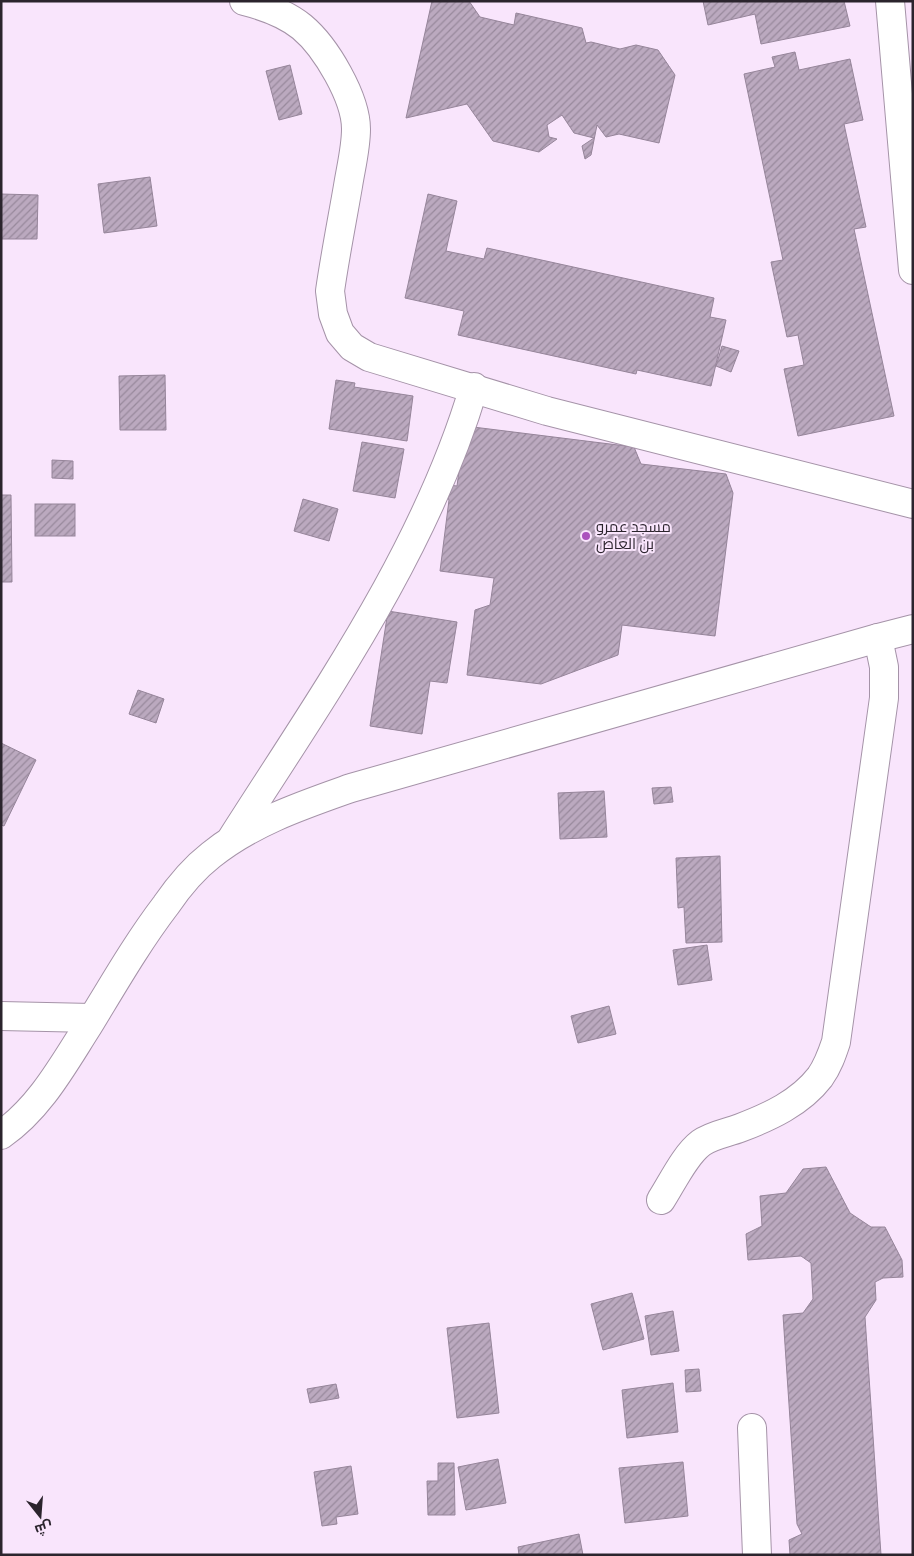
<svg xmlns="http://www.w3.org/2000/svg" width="914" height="1556" viewBox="0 0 914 1556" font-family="Karla,Cairo,sans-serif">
<defs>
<pattern id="building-hatch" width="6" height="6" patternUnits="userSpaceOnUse" patternTransform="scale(1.25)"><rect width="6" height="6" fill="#bba9bf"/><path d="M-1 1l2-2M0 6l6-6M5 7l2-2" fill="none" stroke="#98899c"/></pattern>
</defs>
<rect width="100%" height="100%" fill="#f9e5fc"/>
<g fill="url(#building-hatch)" stroke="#96859a">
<polygon points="432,1 469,1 480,17 514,25 516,13 582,28 586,43 591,42 620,49 636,45 658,50 675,75 659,143 619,134 606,137 597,125 591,155 585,159 582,146 594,138 574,133 562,115 547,125 549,137 557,139 539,152 493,141 467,104 406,118"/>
<polygon points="703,1 844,1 850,26 761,44 755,14 708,25"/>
<polygon points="795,52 799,70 850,59 863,120 844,124 866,227 854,229 894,416 798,436 784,369 804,365 798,335 787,337 771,262 783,260 744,74 775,67 772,57"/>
<polygon points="290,65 302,114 279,120 266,71"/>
<polygon points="150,177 157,226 104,233 98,184"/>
<polygon points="1,194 38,195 37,239 1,239"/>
<polygon points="428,194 457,201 446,251 484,259 487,248 714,298 710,317 726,320 711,386 637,370 636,374 458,335 464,311 405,298"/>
<polygon points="722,346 739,351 731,372 716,366"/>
<polygon points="165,375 166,430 120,430 119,376"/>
<polygon points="336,380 355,383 354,387 413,396 407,441 329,429"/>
<polygon points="465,426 634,447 641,464 726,474 733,493 715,636 622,625 618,655 541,684 467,675 475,610 490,605 494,578 440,571 449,500 446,494 448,485 457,486"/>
<polygon points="362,442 404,449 395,498 353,491"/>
<polygon points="52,460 73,461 73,479 52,478"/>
<polygon points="1,495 11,495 12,582 1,582"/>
<polygon points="303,499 338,509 329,541 294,531"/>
<rect x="35" y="504" width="40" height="32"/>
<polygon points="388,611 457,622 447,683 430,681 422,734 370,726"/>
<polygon points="138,690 164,699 156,723 129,714"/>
<polygon points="1,743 36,760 4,826 1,825"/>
<polygon points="671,787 673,802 654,804 652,788"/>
<polygon points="604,791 607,837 560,839 558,793"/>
<polygon points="720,856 722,942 686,943 684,907 678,908 676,858"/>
<polygon points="707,945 712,980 678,985 673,950"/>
<polygon points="609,1006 616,1034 578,1043 571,1016"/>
<polygon points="826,1167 850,1213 871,1227 885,1227 902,1260 903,1277 883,1278 875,1282 876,1300 865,1317 881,1555 790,1555 789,1540 802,1534 797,1524 783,1315 803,1313 813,1299 811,1263 801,1256 748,1260 746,1234 762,1226 760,1196 786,1193 803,1169"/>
<polygon points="632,1293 644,1339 603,1350 591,1304"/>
<polygon points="673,1311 679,1351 651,1355 645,1316"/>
<polygon points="489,1323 499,1413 457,1418 447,1328"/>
<polygon points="699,1369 701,1391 686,1392 685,1370"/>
<polygon points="673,1383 678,1432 627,1438 622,1390"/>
<polygon points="336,1384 339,1398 310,1403 307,1389"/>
<polygon points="498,1459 506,1503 466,1510 458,1467"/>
<polygon points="683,1462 688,1516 625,1523 619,1468"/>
<polygon points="438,1463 454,1463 455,1515 428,1515 427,1481 438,1481"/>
<polygon points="351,1466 358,1514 336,1517 337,1524 322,1526 314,1472"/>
<polygon points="579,1534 583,1555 519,1555 518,1547"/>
</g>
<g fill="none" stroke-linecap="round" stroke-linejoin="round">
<g stroke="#a593a8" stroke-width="30">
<g id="minor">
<path d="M244,1C264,6 286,14 302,27C326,47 356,98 356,129C356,148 351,167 348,186C342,221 335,256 330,291L333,314L340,333L352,347L369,357L547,411L913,504"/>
<polyline points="890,1 913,270"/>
<path d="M232,838C323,695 425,552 474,387"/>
<polyline points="1,1016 92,1018"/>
<path d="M1,1135C40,1108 63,1065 88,1026C113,985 137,943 166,905C179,886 193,869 211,855C252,822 303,805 351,788L878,638L913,629"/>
<path d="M661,1200C672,1183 685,1155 701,1143C712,1135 727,1133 740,1128C769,1117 800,1103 820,1077C828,1066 832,1054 836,1042L884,698V667L878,638"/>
<polyline points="752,1428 757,1555"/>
</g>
</g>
<use href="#minor" stroke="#fff" stroke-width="28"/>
</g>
<circle fill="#ab51bd" stroke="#f9e5fc" stroke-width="2" cx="586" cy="536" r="5"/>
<g text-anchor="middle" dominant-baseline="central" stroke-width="4" stroke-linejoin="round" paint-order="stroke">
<g font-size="15" fill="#2b242d" stroke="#f9e5fc" text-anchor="start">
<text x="596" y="527">مسجد عمرو<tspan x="596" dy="17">بن العاص</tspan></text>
</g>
</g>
<rect width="914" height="1556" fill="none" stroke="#2b242d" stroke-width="5"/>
<g transform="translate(40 1516) rotate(163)" stroke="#f9e5fc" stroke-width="4" paint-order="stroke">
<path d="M0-4L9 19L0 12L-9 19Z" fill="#2b242d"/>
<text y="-8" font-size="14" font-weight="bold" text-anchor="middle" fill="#2b242d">ش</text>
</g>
</svg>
